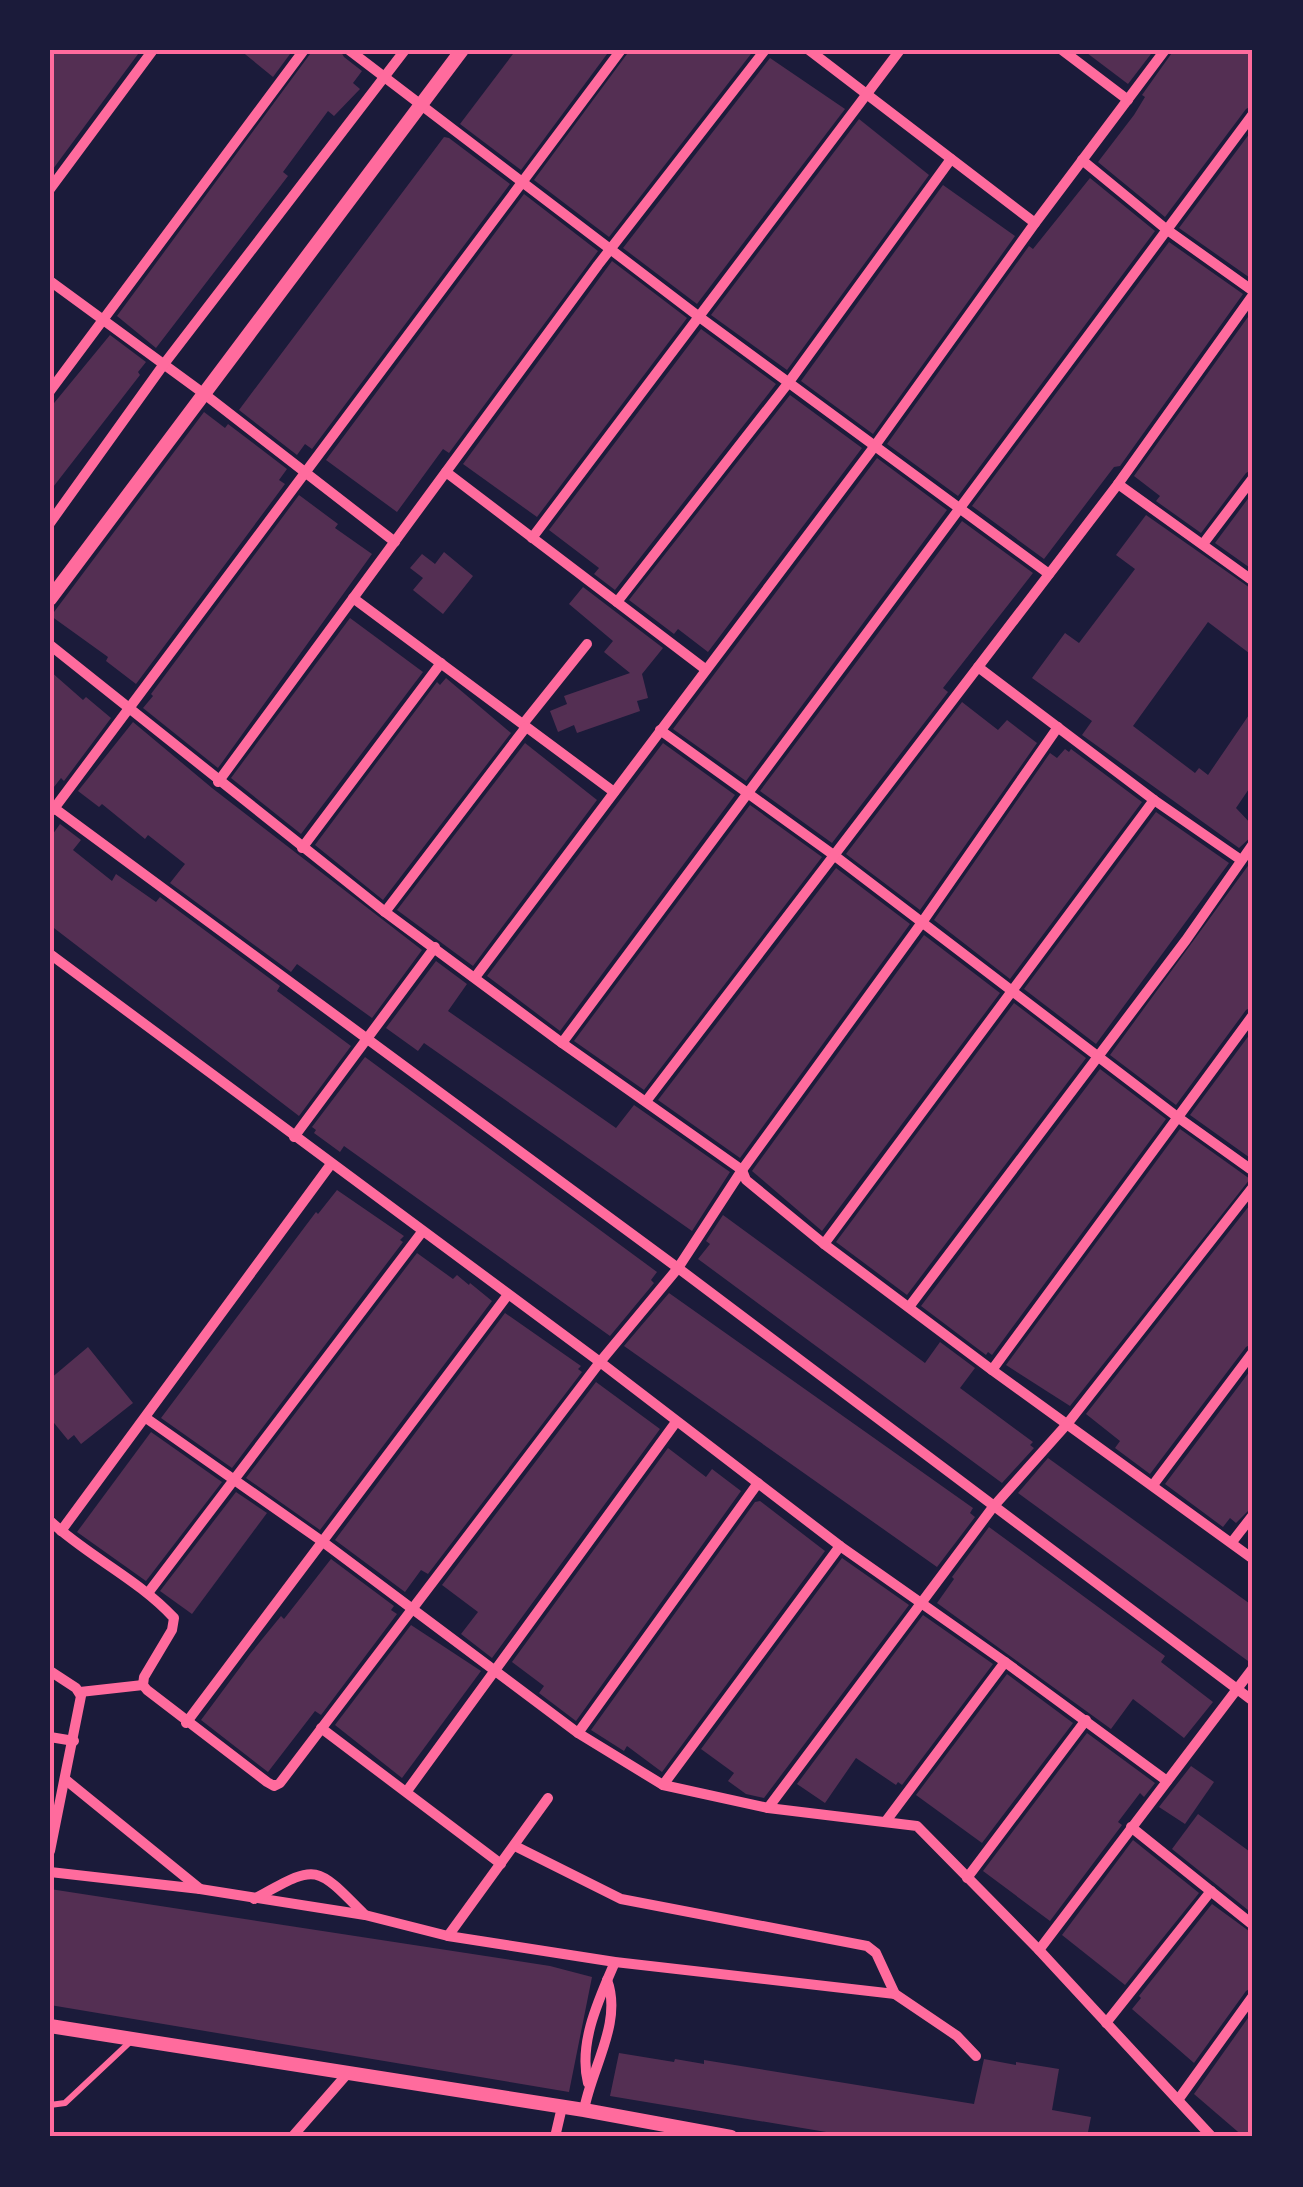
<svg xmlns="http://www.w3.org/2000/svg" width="1303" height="2187" viewBox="0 0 1303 2187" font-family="Ubuntu,sans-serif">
<rect width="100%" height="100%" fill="#1b1b3a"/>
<g fill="#542f53">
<polygon points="50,50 141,50 50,173"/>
<polygon points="240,50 293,50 273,77"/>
<polygon points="313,50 340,50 344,57 362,71 353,83 360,89 334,116 328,111 283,172 288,176 156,348 117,316"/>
<polygon points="516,50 610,50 521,170 460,124"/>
<polygon points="630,50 754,50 609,237 534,180"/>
<polygon points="1083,50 1154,50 1128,84"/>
<polygon points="1174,50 1253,50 1253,105 1246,109 1165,217 1098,162 1134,115 1145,97 1142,95"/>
<polygon points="770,58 845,109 697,304 623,248"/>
<polygon points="859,119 929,175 787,370 711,315"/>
<polygon points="1253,129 1253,280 1179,228"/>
<polygon points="444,137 449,138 510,184 312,449 305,444 297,455 239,410"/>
<polygon points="1090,178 1155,231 958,496 887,444 1029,246 1033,249"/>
<polygon points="943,185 1015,236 873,434 801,381"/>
<polygon points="524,194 598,251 449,453 443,449 397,512 326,460"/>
<polygon points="1169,242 1243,294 1120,466 1114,467 1044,559 972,506"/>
<polygon points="612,261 687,318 537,517 463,464"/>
<polygon points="1253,310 1253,469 1246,473 1201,533 1156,501 1160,496 1134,476"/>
<polygon points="701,329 776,384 615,590 594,574 599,568 549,530"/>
<polygon points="110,335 146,362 138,372 140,375 50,491 50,408"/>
<polygon points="790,395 862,448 708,652 678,629 674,634 629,600"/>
<polygon points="204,412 225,428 228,424 287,469 279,480 285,484 136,684 106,661 108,657 51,616"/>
<polygon points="877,458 947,510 746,781 673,729"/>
<polygon points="1253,492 1253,570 1215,543"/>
<polygon points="299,495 338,524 335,528 372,554 218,768 143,708 153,696 151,694"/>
<polygon points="1146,515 1253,590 1253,656 1208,622 1133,726 1195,773 1199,768 1208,775 1253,709 1253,783 1236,808 1253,826 1253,835 1239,848 1082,735 1092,721 1032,678 1065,633 1079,643 1135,569 1116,555"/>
<polygon points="962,521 1033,573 943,688 948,692 832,843 760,791"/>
<polygon points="444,552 473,576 443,614 413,590 423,578 410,568 422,554 435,564"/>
<polygon points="583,587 663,648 642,674 648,698 637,701 640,711 577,733 574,725 558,732 550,711 567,704 564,696 630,673 604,652 613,641 569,604"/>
<polygon points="350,618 423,672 301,834 231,778"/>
<polygon points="50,671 83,700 86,697 111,718 64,781 61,778 50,792"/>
<polygon points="446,678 511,733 383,900 315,845 437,682 440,685"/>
<polygon points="962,702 998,730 1007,720 1037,743 920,910 846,854"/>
<polygon points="133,722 212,788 422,950 372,1018 297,964 291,972 170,883 185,864 148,835 145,839 102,804 99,807 78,791"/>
<polygon points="525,743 597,800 473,966 397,910"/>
<polygon points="663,743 735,795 560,1031 487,976"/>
<polygon points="1065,749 1069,752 1071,749 1142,802 1010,979 934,920 1050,753 1057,758"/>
<polygon points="750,805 822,857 644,1090 574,1041"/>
<polygon points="1156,812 1229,863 1096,1044 1024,989"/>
<polygon points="60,824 81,840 73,850 112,881 116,874 156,902 160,897 280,986 277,991 351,1046 299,1116 50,925 50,838"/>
<polygon points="1253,859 1253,1006 1246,1010 1176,1105 1110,1055"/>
<polygon points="836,868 910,924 740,1158 658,1100"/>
<polygon points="924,935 1000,993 822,1231 752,1171"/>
<polygon points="436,961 467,984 448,1011 616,1128 634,1105 730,1172 692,1231 424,1043 418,1051 386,1028"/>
<polygon points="1014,1003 1086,1058 907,1295 836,1242"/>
<polygon points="1253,1030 1253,1160 1190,1115"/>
<polygon points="365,1057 657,1272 651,1280 654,1283 610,1336 344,1146 340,1152 314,1133 316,1130 312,1127"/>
<polygon points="1100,1069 1166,1119 992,1355 988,1352 986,1355 921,1306"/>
<polygon points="1180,1129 1250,1179 1070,1406 1006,1365"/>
<polygon points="337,1190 404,1236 400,1240 403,1242 232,1468 161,1418 316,1212 318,1214"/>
<polygon points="1253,1201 1253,1343 1246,1347 1150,1474 1115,1448 1120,1441 1086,1414"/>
<polygon points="723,1215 925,1363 940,1342 975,1368 960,1388 1033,1442 1030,1445 1034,1448 1002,1483 698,1259 710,1244 706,1241"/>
<polygon points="417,1253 453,1279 457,1275 469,1285 470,1283 492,1301 320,1530 246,1478"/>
<polygon points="669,1293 973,1508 970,1513 975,1517 937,1567 624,1346"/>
<polygon points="505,1313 581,1366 578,1369 582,1372 428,1574 421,1570 405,1592 335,1540"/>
<polygon points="88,1347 133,1403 81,1444 74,1435 68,1440 50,1418 50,1379"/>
<polygon points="1253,1367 1253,1506 1236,1523 1230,1518 1223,1527 1165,1484"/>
<polygon points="596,1382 660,1429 492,1658 461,1634 478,1612 442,1585"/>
<polygon points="151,1432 222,1482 146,1581 77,1532"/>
<polygon points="668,1448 706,1477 712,1469 741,1491 576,1721 539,1693 544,1686 512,1662"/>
<polygon points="1048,1458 1253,1606 1253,1659 1248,1661 1018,1493"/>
<polygon points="236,1492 267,1513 192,1614 160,1591"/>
<polygon points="760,1501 825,1551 662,1772 627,1746 624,1751 591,1730 755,1502"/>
<polygon points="989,1527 1165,1656 1161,1662 1213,1702 1184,1738 1133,1699 1111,1729 937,1603 954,1579 952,1577"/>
<polygon points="842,1558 909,1605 764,1798 746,1794 728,1781 734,1773 701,1749"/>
<polygon points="331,1559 394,1606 391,1610 397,1614 321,1715 315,1711 268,1772 201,1720 250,1654 281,1616 284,1619"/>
<polygon points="923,1615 993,1664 902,1785 898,1782 896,1785 856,1758 825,1803 797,1784"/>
<polygon points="411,1625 481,1671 402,1778 335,1725"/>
<polygon points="1007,1674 1073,1723 982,1843 916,1795"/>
<polygon points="1087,1733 1155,1783 1144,1797 1140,1793 1118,1822 1122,1825 1050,1921 983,1871"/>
<polygon points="1191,1766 1214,1782 1185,1824 1159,1807"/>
<polygon points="1198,1814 1253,1854 1253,1914 1172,1849"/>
<polygon points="1133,1840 1199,1893 1125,1985 1062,1935"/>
<polygon points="50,1889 550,1966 592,1977 569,2092 50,2005"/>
<polygon points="1212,1904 1253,1934 1253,1987 1246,1991 1194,2063 1132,2009 1141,1998 1139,1996"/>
<polygon points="1253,2011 1253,2137 1244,2137 1194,2094"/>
<polygon points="619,2053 674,2062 675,2059 704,2064 704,2060 974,2104 984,2059 1016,2065 1016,2062 1059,2069 1052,2110 1091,2117 1087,2137 856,2137 610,2096"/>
</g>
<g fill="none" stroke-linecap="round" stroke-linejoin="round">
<polyline stroke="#ff6b9d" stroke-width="6" points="50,2105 65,2103 130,2042"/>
<g stroke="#ff6b9d" stroke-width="10">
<polyline points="349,50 698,316 1049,574"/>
<polyline points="809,50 1035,223"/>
<polyline points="1062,50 1128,100"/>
<polyline points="1082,160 1166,229 1253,291"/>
<polyline points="50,189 153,50"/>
<polyline points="50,281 203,393 395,542"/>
<polyline points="50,391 304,50"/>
<polyline points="446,472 705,669"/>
<polyline points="1118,484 1253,581"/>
<polyline points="50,523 164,364 405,50"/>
<polyline points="532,538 900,50"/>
<polyline points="1203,544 1253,478"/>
<polyline points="353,598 614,792"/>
<polyline points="617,602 789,382 951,159"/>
<polyline points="50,645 385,912 562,1043 742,1170 746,1180 824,1244 992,1370 1253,1559"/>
<polyline points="978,667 1154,800 1241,860"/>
<polyline points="523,724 587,644"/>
<polyline points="660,730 835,856 1176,1116 1253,1171"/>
<polyline points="218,782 598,265 765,50"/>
<polyline points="50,805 678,1268 1253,1701"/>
<polyline points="53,810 621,50"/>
<polyline points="302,848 441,663"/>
<polyline points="385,912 526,727"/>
<polyline points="50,954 600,1362 840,1546 1005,1662 1167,1781"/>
<polyline points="476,976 874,447 1035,223 1165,50"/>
<polyline points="562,1043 1253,114"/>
<polyline points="647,1100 1118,484 1253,295"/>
<polyline points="294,1137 435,947"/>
<polyline points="824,1244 1154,800"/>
<polyline points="909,1307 1186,940 1253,844"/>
<polyline points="992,1370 1253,1015"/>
<polyline points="146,1418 323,1542 578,1733 663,1785 768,1808 917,1826 1039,1950 1212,2137"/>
<polyline points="1153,1485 1253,1352"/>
<path d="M50,1521C89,1557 138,1579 174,1618L172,1630L144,1677L143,1685L147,1690L267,1782L274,1786L280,1783L600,1362L678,1268L742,1170L923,921L1058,727"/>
<polyline points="61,1531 331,1164"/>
<polyline points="1232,1542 1253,1515"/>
<polyline points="148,1593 422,1232"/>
<polyline points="50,1671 76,1688 81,1696 50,1851"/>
<polyline points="80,1692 143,1685"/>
<polyline points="186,1723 507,1296"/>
<polyline points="321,1728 501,1864"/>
<polyline points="578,1733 758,1483"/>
<polyline points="50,1737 74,1741"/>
<polyline points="66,1780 200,1889"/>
<polyline points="663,1785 840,1546"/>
<polyline points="407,1791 676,1422"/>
<polyline points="768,1808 993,1507 1068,1423 1253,1187"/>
<polyline points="886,1821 1005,1662"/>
<polyline points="1131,1827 1253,1925"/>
<polyline points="515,1846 621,1899 867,1946 876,1953 895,1994 957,2036 976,2056"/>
<polyline points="50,1872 200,1889 365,1915 448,1936 615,1962 895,1994"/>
<polyline points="967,1878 1086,1720"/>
<path d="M254,1899C317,1865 313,1862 364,1914"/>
<polyline points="448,1936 548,1798"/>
<polyline points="1039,1950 1253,1668"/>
<polyline points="1106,2023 1211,1891"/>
<path d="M588,2083C578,2043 599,1999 615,1962"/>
<polyline points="1178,2100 1253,1996"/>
<path d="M584,2110C591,2069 623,2022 607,1980"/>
<polyline points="292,2137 348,2073"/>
<polyline points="555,2137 562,2107"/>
</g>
<g stroke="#ff6b9d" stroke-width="14">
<polyline points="50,599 462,50"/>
<polyline points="50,2026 584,2110 731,2137"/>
</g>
</g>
<rect width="1303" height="2187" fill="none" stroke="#1b1b3a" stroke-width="105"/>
<rect x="52" y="52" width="1198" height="2082" fill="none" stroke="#ff6b9d" stroke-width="4"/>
</svg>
